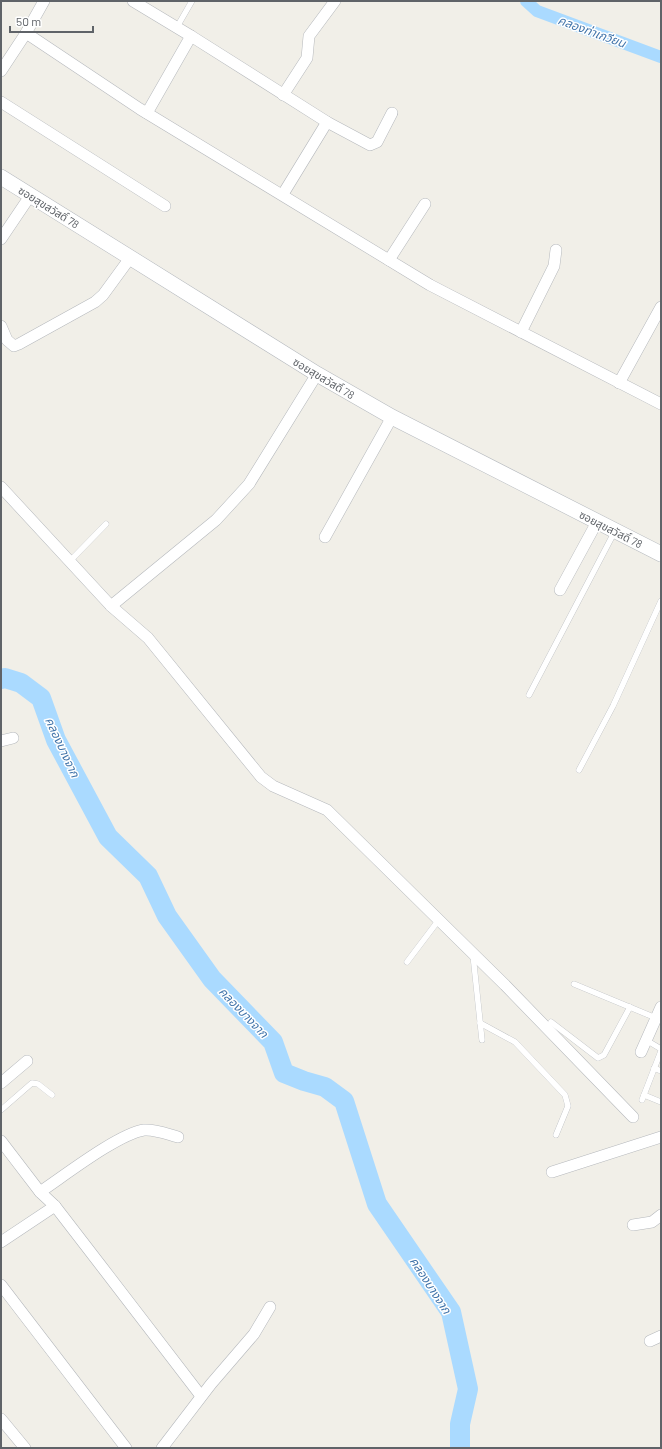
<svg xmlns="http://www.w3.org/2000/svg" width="662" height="1449" viewBox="0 0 662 1449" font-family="Barlow,'Noto Sans Thai',sans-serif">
<rect width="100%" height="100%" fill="#f1efe8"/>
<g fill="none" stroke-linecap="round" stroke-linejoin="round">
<polyline stroke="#aadaff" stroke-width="12" points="526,1 537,11 661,57"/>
<polyline stroke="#aadaff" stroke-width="20" points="1,679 5,678 21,683 41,698 56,740 108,837 148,876 167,916 212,979 273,1042 284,1073 304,1081 325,1087 344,1101 377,1204 451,1312 468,1389 460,1424 460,1448"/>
<g stroke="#b5b8bc" stroke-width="6">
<g id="lane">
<polyline points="177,27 192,1"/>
<polyline points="69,562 106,524"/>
<polyline points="529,695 615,531"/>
<polyline points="579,770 613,706 661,601"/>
<polyline points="473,955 482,1040"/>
<polyline points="407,962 438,921"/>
<polyline points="574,984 656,1018"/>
<polyline points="551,1022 598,1058 604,1055 630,1007"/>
<polyline points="480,1023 515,1042 565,1095 568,1106 556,1135"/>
<polyline points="646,1040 661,1049"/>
<polyline points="654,1068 661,1071"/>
<polyline points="644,1095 661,1102"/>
<polyline points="642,1100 661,1051"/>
<polyline points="1,1110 32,1083 38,1084 52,1095"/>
</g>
</g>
<g stroke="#b5b8bc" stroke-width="12">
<g id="street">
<polyline points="133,1 191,36 147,113"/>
<polyline points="26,33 44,1"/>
<polyline points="191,36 327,122 283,194"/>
<polyline points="1,71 26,33 140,109 430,285 661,404"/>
<polyline points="283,95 307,58 309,36 335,1"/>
<polyline points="1,102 165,206"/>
<polyline points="327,122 370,145 377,142 392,113"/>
<polyline points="1,239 30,196"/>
<polyline points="389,260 425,204"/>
<polyline points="1,326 7,340 14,346 19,344 95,302 103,295 130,258"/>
<polyline points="521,332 554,266 556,250"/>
<polyline points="619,383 661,307"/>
<polyline points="1,487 111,606 216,520 249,484 317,374"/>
<polyline points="325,537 392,417"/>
<polyline points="560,590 597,522"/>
<polyline points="111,606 148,638 261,777 273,786 327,810 505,985 633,1117"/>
<polyline points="1,741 13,738"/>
<polyline points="641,1052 661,1007"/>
<polyline points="1,1083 27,1061"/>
<polyline points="1,1141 40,1192 55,1206 102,1267 201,1396"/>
<polyline points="552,1172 661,1137"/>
<path d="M40,1192C64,1176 118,1134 144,1130C155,1129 167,1134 178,1137"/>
<polyline points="633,1225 652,1222 661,1215"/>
<polyline points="1,1242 55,1206"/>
<polyline points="1,1285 126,1448"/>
<polyline points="650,1341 661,1336"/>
<polyline points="1,1419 25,1448"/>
<polyline points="162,1448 211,1384 254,1334 270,1307"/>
</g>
</g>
<g stroke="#b6babf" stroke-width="16">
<polyline id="secondary" points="1,177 317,374 392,417 661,554"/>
</g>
<use href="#lane" stroke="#fff" stroke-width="5.5"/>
<use href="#street" stroke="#fff" stroke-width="11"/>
<use href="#secondary" stroke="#fff" stroke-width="15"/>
</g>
<g text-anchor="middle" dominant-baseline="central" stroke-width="3" stroke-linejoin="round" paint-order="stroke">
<g font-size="11" fill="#5f6368" stroke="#fff">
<text transform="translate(49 207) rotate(32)">ซอยสุขสวัสดิ์ 78</text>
<text transform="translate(324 378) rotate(31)">ซอยสุขสวัสดิ์ 78</text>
<text transform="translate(611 529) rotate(27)">ซอยสุขสวัสดิ์ 78</text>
</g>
<g font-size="12" font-style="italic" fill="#4174aa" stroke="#fff">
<text transform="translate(592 31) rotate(20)">คลองท่าเกวียน</text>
<text transform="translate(63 747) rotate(65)">คลองบางจาก</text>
<text transform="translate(244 1012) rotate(46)">คลองบางจาก</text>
<text transform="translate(431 1285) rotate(57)">คลองบางจาก</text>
</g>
</g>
<rect width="662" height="1449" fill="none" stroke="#5f6368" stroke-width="4"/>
<path d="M10 26v6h83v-6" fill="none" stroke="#5f6368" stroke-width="2"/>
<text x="16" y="26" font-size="12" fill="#5f6368" stroke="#ffffff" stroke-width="3" paint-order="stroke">50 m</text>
</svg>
